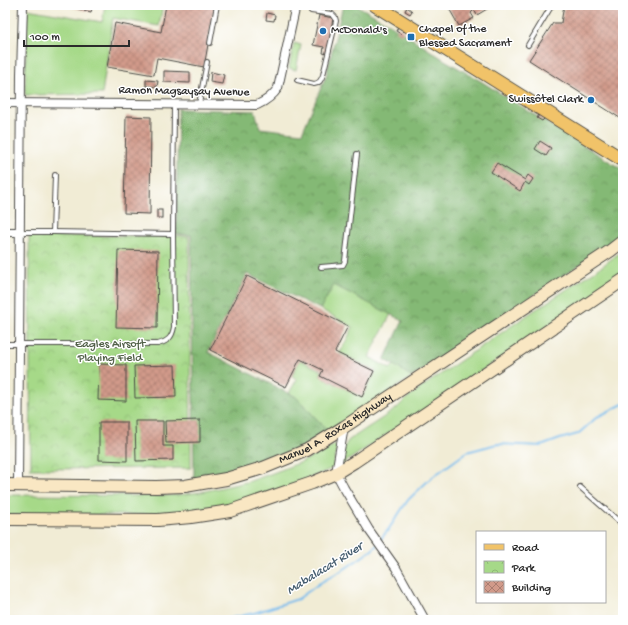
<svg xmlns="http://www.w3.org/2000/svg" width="628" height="625" viewBox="0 0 628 625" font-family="'Gochi Hand',sans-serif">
<defs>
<pattern id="forest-crowns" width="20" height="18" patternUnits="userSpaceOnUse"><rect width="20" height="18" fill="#84b974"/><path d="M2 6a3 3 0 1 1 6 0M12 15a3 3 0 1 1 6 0" fill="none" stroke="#6c975f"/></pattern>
<pattern id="park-crowns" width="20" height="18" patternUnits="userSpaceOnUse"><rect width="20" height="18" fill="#a6d988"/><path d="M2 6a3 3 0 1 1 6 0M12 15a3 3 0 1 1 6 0" fill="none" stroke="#8fba76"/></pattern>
<pattern id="building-cross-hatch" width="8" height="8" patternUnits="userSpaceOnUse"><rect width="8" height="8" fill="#d19a8a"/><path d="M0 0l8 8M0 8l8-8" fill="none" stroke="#aa7e71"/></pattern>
</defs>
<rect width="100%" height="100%" fill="#fff"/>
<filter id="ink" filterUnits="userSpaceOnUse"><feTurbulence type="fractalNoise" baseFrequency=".025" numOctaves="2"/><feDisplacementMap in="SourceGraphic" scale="8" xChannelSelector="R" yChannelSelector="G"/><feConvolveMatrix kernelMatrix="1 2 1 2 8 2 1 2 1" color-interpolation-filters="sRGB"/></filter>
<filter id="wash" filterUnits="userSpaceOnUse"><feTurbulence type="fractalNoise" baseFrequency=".012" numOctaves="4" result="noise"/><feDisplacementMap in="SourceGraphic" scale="16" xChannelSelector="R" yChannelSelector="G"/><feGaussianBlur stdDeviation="0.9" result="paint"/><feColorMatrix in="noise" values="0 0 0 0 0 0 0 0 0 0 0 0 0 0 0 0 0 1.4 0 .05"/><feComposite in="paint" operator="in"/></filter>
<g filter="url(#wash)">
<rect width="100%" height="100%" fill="#f1ecd5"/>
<g fill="#a6d988" stroke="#68825a">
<polygon points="105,5 163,5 159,26 113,18 102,94 25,95 27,9 102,22"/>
<polygon points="294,43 301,45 296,70 289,68"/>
<path d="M623,250V276L341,465C342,456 343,447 349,440L396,409L407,398L422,387L532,312L601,267Z"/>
<polygon points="334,285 391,314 369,357 390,369 394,365 412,377 328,431 296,397 289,393 297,379 292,376 300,360 322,371 320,376 362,397 376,371 340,353 353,327 320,309"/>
<polygon points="336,444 337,445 333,468 258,500 181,515 5,515 5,495 153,496 178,495 201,492 247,482 262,477 302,462"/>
</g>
<polygon fill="url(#forest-crowns)" stroke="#587250" points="343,5 356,5 391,25 443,59 482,82 623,170 623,232 617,239 606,247 412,377 394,365 384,360 403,321 334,285 320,309 247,274 208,352 296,397 328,431 303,447 239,471 194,480 191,235 176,234 178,109 255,111 260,128 302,133 326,76"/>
<polygon fill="url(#park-crowns)" stroke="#68825a" points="29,236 189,236 191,468 31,469"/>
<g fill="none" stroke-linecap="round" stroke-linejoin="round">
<g stroke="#76bbed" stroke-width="2">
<polyline points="379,541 388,530 408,500 431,478 467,452 497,444 541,446 560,439 578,434 597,417 623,404"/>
<polyline points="223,620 254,613 298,599 320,583 346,568 372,550 377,545"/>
</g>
</g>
<g id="blocks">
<g fill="url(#building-cross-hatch)">
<polygon points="64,5 93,5 91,12"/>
<polygon points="166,5 215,5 204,67 157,58 154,75 107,67 115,23 161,32"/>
<polygon points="327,5 336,5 334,10 326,7"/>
<polygon points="447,5 470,5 473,11 471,13 474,18 459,26"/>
<polygon points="471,5 491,5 492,6 477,15"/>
<polygon points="564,5 623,5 623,120 529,60 553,23 561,23"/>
<polygon points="407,7 412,11 410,14 405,11"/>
<polygon points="267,13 275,15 274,21 266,20"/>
<polygon points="319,15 333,18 327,54 323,53 324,47 313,45"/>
<polygon points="398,27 404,31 401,34 396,31"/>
<polygon points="164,71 190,72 190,83 164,82"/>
<polygon points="211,72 224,75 222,84 210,82"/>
<polygon points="146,80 158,81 157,87 146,86"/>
<polygon points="539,115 545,118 542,121 537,118"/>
<polygon points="126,116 151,117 150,214 124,213"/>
<polygon points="540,141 551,148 546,156 535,149"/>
<polygon points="497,163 525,180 528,175 533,179 529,185 525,182 520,191 491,172"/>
<rect x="157" y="210" width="5" height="8"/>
<polygon points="118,250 158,251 157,328 116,327"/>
<polygon points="247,276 348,326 335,352 374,371 362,397 320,376 323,370 300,359 286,387 210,350"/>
<polygon points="99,364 126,365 126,401 98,400"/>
<polygon points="175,365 176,397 135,398 134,366"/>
<polygon points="200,420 200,442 166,443 165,421"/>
<polygon points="135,421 163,421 163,446 173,446 173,460 136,461"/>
<polygon points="99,422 127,422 127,461 99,460"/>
</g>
</g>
</g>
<g filter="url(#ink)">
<use href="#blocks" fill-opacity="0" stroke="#494844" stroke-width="1"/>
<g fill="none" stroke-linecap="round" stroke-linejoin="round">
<g stroke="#494844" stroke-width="6">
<g id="service">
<polyline points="210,43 217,5"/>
<polyline points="528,45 552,5"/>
<path d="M297,80L314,84C320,83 321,80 323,75L336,21L335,17L332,14L311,11"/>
<polyline points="199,104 207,62"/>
<polyline points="20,232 53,232 55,175"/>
<polyline points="53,232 173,234 174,104"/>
<polyline points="321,267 343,265 345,261 357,154"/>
<path d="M5,344H158C168,341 172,338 174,327L173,234"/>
<polyline points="580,487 623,525"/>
</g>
</g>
<g stroke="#494844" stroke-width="10">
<g id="minor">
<path d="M5,103L257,105C266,101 272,97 278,88L296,5"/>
<polyline points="5,232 20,232"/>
<polyline points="344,427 336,473 344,488 369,530 396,568 425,620"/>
<polyline points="18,485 21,74 23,5"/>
</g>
</g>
<g stroke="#494844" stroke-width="14">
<g id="secondary">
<path id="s1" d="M5,485L156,487L185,486L226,479L263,468L307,450L344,427L610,251L623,241"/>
<polyline points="5,519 158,520 191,517 230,511 312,483 336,473 354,462 623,280"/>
</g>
</g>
<g stroke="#494844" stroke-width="15">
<polyline id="primary" points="375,5 623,160"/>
</g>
<use href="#service" stroke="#fff" stroke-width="4"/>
<use href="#minor" stroke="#fff" stroke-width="8"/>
<use href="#secondary" stroke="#f9e7c3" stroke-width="12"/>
<use href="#primary" stroke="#f1c369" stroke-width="13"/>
</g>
</g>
<g fill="#1f6fb2" stroke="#fff" stroke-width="1.5">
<circle cx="323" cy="31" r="4"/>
<rect x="407" y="33" width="8" height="8" rx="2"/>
<circle cx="591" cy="100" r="4"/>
</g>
<g text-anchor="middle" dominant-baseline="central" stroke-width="3" stroke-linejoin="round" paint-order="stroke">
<g font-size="12" fill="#2b2b2b" stroke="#fff" text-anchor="start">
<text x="419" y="30">Chapel of the<tspan x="419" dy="14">Blessed Sacrament</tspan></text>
<text x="331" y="31">McDonald's</text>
<text x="583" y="100" text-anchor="end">Swissôtel Clark</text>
</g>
<g font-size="12" fill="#2b2b2b" stroke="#fff">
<text transform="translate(184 92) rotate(1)">Ramon Magsaysay Avenue</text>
<text stroke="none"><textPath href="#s1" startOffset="343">Manuel A. Roxas Highway</textPath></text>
</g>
<g font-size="12" fill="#505f47" stroke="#fff">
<text x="110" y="345">Eagles Airsoft<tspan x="110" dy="14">Playing Field</tspan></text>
</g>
<g font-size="13" font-style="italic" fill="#455d6f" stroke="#fff">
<text transform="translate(325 569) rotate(-32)">Mabalacat River</text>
</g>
</g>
<rect width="628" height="625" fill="none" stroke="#fff" stroke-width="20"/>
<rect x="476" y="531" width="130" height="72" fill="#ffffff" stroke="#aaaaaa"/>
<rect x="484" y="544" width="20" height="6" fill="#f1c369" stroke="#aaaaaa"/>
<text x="512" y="551" font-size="12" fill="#2b2b2b">Road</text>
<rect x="484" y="561" width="20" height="12" fill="url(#park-crowns)" stroke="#aaaaaa"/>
<text x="512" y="571" font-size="12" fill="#2b2b2b">Park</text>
<rect x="484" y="581" width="20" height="12" fill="url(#building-cross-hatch)" stroke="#aaaaaa"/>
<text x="512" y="591" font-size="12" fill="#2b2b2b">Building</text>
<path d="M24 40v6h105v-6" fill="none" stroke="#2b2b2b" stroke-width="2"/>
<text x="30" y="40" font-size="12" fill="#2b2b2b" stroke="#ffffff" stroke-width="3" paint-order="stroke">100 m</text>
</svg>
